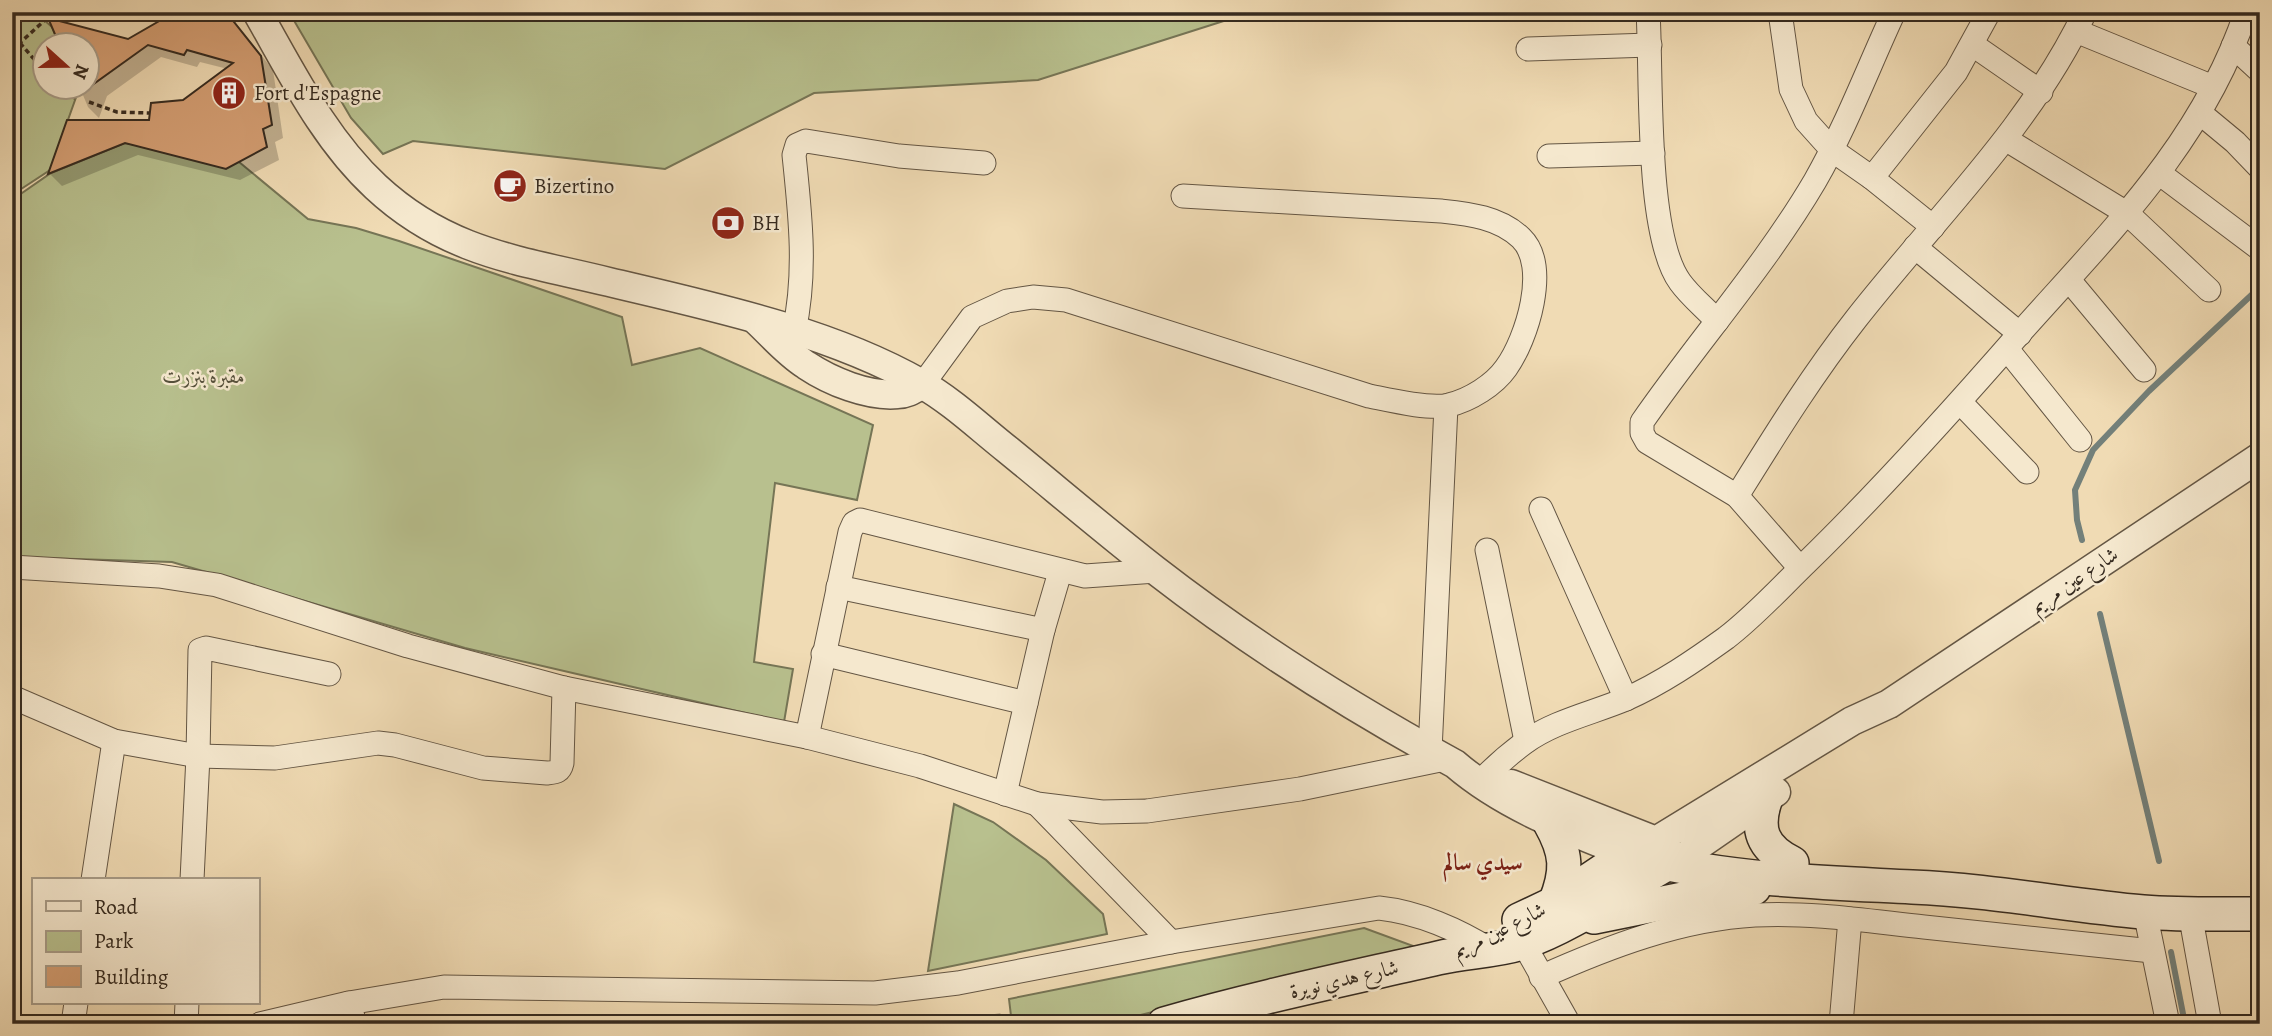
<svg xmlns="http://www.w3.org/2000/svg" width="2272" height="1036" viewBox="0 0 2272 1036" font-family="Alegreya,Amiri,serif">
<rect width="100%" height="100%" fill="#f0dbb4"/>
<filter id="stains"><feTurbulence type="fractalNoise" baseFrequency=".00286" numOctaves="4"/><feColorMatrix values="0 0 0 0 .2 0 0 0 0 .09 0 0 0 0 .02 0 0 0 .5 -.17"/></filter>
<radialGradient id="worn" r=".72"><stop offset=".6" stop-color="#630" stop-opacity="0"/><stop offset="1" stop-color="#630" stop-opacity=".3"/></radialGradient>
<g fill="#b8c08e" stroke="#767556" stroke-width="2">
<polygon points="12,12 35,12 52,27 60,45 46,46 46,88 79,89 50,170 12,195"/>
<polygon points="289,12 1252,12 1038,80 814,93 665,169 413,141 383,154 351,118"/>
<polygon points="125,143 239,162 308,219 356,228 399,241 622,317 632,365 700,348 873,425 857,500 775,483 754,662 793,669 784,722 465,648 172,562 12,557 12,200 51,173"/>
<polygon points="954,804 993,822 1046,860 1103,914 1107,934 928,971"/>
<polygon points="1364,928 1416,947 1104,1024 1012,1024 1009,999"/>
</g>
<g fill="#0003">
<polygon points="179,12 227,12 273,70 283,138 275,142 279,160 240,180 138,155 62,186 50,174 69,122 150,121 184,102 228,69 200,62 197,67 161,57 107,96 99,118 88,107 80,88 88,88 88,46 128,41"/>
<polygon points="1000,1013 1010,1024 893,1024 940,1017 946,1023"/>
</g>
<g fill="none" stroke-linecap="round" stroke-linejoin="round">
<g stroke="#73807a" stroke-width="6">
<polyline points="2082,540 2077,520 2075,490 2093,450 2149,391 2260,287"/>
<polyline points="2100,614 2159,861"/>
<polyline points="2171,952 2185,1024"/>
</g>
</g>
<polygon fill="#d49e73" stroke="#352a1f" stroke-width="2" points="175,12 226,12 261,56 272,125 263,129 267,147 226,169 125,143 48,174 67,120 149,120 151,103 183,100 233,63 187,50 184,55 148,45 88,88 88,46 60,46 48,18 128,39"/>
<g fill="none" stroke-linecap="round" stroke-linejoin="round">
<g stroke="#645644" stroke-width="25">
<g id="minor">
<path d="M1648,12C1652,75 1645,234 1680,282C1690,296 1705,308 1717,321"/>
<polyline points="1780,12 1791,89 1806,121 1832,150 1872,178 1933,227"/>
<polyline points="2076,31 2213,87"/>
<polyline points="1973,45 2041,92"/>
<polyline points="2233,46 2260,71"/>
<polyline points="1528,49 1650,45"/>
<polyline points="2200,113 2235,142 2260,168"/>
<polyline points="2007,140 2128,214 2209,290"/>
<polyline points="1549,156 1653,153"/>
<polyline points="2159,173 2260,249"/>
<polyline points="1872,178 1956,72 1989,12"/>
<polyline points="1915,247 2020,334"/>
<polyline points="2069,280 2144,370"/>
<path d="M794,331C807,272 800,213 794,155L797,145L806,141L899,156L984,163"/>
<polyline points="2007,349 2080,440"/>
<path d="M923,384L972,317L1007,301L1033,297L1066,300L1369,396C1389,400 1430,410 1449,405C1470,400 1494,385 1506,368C1527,339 1550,266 1521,238C1499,217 1469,214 1441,211L1183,196"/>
<polyline points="1960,402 2027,472"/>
<path d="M1737,496C1775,435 1812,375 1856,319C1935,218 2029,129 2085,12"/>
<polyline points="1541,509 1626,699"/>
<polyline points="1487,550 1526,741"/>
<polyline points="12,567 159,576 217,585 408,646 564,688 807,737 920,766 1037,804 1102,812 1147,811 1300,789 1445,759"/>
<path d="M1800,568L1737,496L1647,442L1642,433V422C1698,341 1765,266 1815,181C1846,127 1868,68 1894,12"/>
<polyline points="838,587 1043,630"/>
<polyline points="823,654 1026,703"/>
<path d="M12,697L114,741L198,756L275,758L378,743L395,745L483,768L547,773C556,772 560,772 562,763L564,688"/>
<polyline points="807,737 850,532 854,523 860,520 1085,576 1156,571"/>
<polyline points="1430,751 1446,406"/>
<path d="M1478,784C1492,769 1508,755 1524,743C1554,721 1593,713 1626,699C1662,683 1694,661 1726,638C1755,616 1781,587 1807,562C1882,489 1951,412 2020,333C2108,234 2203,142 2246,12"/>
<polyline points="1005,794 1043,630 1060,572"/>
<polyline points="1037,804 1171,942"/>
<polyline points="93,880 114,741"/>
<polyline points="192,880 198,756 200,650 206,648 329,674"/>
<polyline points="2145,912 2168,1024"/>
<polyline points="2190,913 2210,1024"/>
<polyline points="1517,932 1569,1024"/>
<path d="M1541,977C1608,947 1681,919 1755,915C1811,912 1868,921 1924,927C2000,935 2076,943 2152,951"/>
<polyline points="349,1003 355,1024"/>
<polyline points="73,1024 76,1003"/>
<polyline points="186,1024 187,1003"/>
<path d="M260,1024L349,1003L444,987L875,993L958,983L1171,942L1379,908C1418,912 1459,930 1492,951"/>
<polyline points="1841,1024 1850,919"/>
</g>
</g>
<g stroke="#645644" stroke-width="31">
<g id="tertiary">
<path d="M257,12C292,73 324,139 376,187C447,253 519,260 609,282C710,306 829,331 920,383C952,401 979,427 1008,450C1057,490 1105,531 1155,570C1249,643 1351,707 1455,764C1505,807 1568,830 1628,854"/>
<path d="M757,321C773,336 787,353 806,365C830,381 868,397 898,394C907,394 914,389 923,384"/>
<polyline points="1511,784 1656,841 1852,721 1889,704 2260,457"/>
<polyline points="1692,850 1776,792"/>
</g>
</g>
<g stroke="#352a1f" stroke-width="36">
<g id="secondary">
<path d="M1766,798C1755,829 1762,848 1792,863"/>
<path d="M1550,823C1567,853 1568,871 1555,903"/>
<path d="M1628,854C1720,880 1817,882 1912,887C1989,890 2066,905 2143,912C2182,915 2221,914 2260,914"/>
<polyline points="1594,917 1688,898 1754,888"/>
<polyline points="1519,920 1555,903 1628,854 1647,845"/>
<path d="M1164,1024C1254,998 1346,979 1438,958C1466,951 1494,952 1522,943C1577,924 1625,886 1676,859"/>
</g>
</g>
<g stroke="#352a1f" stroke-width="3.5" stroke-dasharray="5 3.5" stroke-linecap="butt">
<polyline points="49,15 53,12"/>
<polyline points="20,43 46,73"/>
<polyline points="12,50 44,21"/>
<polyline points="58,88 63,93 75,98"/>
<polyline points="89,102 117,112 150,113"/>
</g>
<use href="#minor" stroke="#f5e8ce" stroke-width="23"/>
<use href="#tertiary" stroke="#f5e8ce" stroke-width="28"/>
<use href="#secondary" stroke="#f5e8ce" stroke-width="33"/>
</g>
<defs>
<g id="building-disc" transform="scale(1.75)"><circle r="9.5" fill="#8f2418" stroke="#f5e8ce"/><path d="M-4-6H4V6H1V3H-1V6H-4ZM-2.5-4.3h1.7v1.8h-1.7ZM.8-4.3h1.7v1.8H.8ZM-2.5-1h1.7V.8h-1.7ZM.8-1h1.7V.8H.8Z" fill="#fff"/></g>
<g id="cafe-disc" transform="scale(1.75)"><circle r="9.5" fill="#8f2418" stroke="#f5e8ce"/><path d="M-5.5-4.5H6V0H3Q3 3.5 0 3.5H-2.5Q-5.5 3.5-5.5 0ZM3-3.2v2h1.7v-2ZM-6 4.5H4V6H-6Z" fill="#fff"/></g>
<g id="bank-disc" transform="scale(1.75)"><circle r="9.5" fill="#8f2418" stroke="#f5e8ce"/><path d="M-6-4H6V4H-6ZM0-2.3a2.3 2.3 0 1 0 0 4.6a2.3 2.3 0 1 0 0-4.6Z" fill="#fff"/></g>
</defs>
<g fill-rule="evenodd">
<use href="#building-disc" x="229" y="93"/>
<use href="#cafe-disc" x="510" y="186"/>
<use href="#bank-disc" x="728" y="223"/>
</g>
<g text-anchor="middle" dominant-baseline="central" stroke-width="5" stroke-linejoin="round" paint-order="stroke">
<g font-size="21" fill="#352a1f" stroke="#f5e8ce" text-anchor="start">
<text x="254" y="93">Fort d'Espagne</text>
<text x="534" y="186">Bizertino</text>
<text x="752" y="223">BH</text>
</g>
<g font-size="21" font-style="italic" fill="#56503b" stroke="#f5e8ce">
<text x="204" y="376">مقبرة بنزرت</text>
</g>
<g font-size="21" fill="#352a1f" stroke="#f5e8ce">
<text transform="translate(2074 580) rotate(-34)">شارع عين مريم</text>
<text transform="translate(1499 930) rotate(-26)">شارع عين مريم</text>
<text transform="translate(1344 979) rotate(-13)">شارع هدي نويرة</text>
</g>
<g font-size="23" font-weight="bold" fill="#7a1f14" stroke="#f5e8ce">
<text x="1483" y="862">سيدي سالم</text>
</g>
</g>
<rect width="2272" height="1036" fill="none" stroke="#f0dbb4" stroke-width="42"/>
<rect x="14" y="14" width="2244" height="1008" fill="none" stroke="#352a1f" stroke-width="3.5"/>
<rect x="21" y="21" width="2230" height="994" fill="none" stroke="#352a1f" stroke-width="2"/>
<rect x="32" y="878" width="228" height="126" fill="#f5e8ce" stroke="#a89c88" stroke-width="2"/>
<rect x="46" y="901" width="35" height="10" fill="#f5e8ce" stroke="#a89c88" stroke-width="2"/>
<text x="94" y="914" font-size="21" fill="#352a1f">Road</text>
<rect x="46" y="931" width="35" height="21" fill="#b8c08e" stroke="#a89c88" stroke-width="2"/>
<text x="94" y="948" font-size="21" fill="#352a1f">Park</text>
<rect x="46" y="966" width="35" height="21" fill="#d49e73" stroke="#a89c88" stroke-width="2"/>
<text x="94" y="984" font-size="21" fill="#352a1f">Building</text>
<g transform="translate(66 66) rotate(111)"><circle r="33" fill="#f5e8ce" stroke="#a89c88" stroke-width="2"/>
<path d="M0-5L12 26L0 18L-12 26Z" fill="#8f2418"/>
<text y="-10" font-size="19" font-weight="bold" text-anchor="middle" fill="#352a1f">N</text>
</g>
<rect width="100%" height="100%" filter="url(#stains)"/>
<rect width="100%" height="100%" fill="url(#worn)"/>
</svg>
